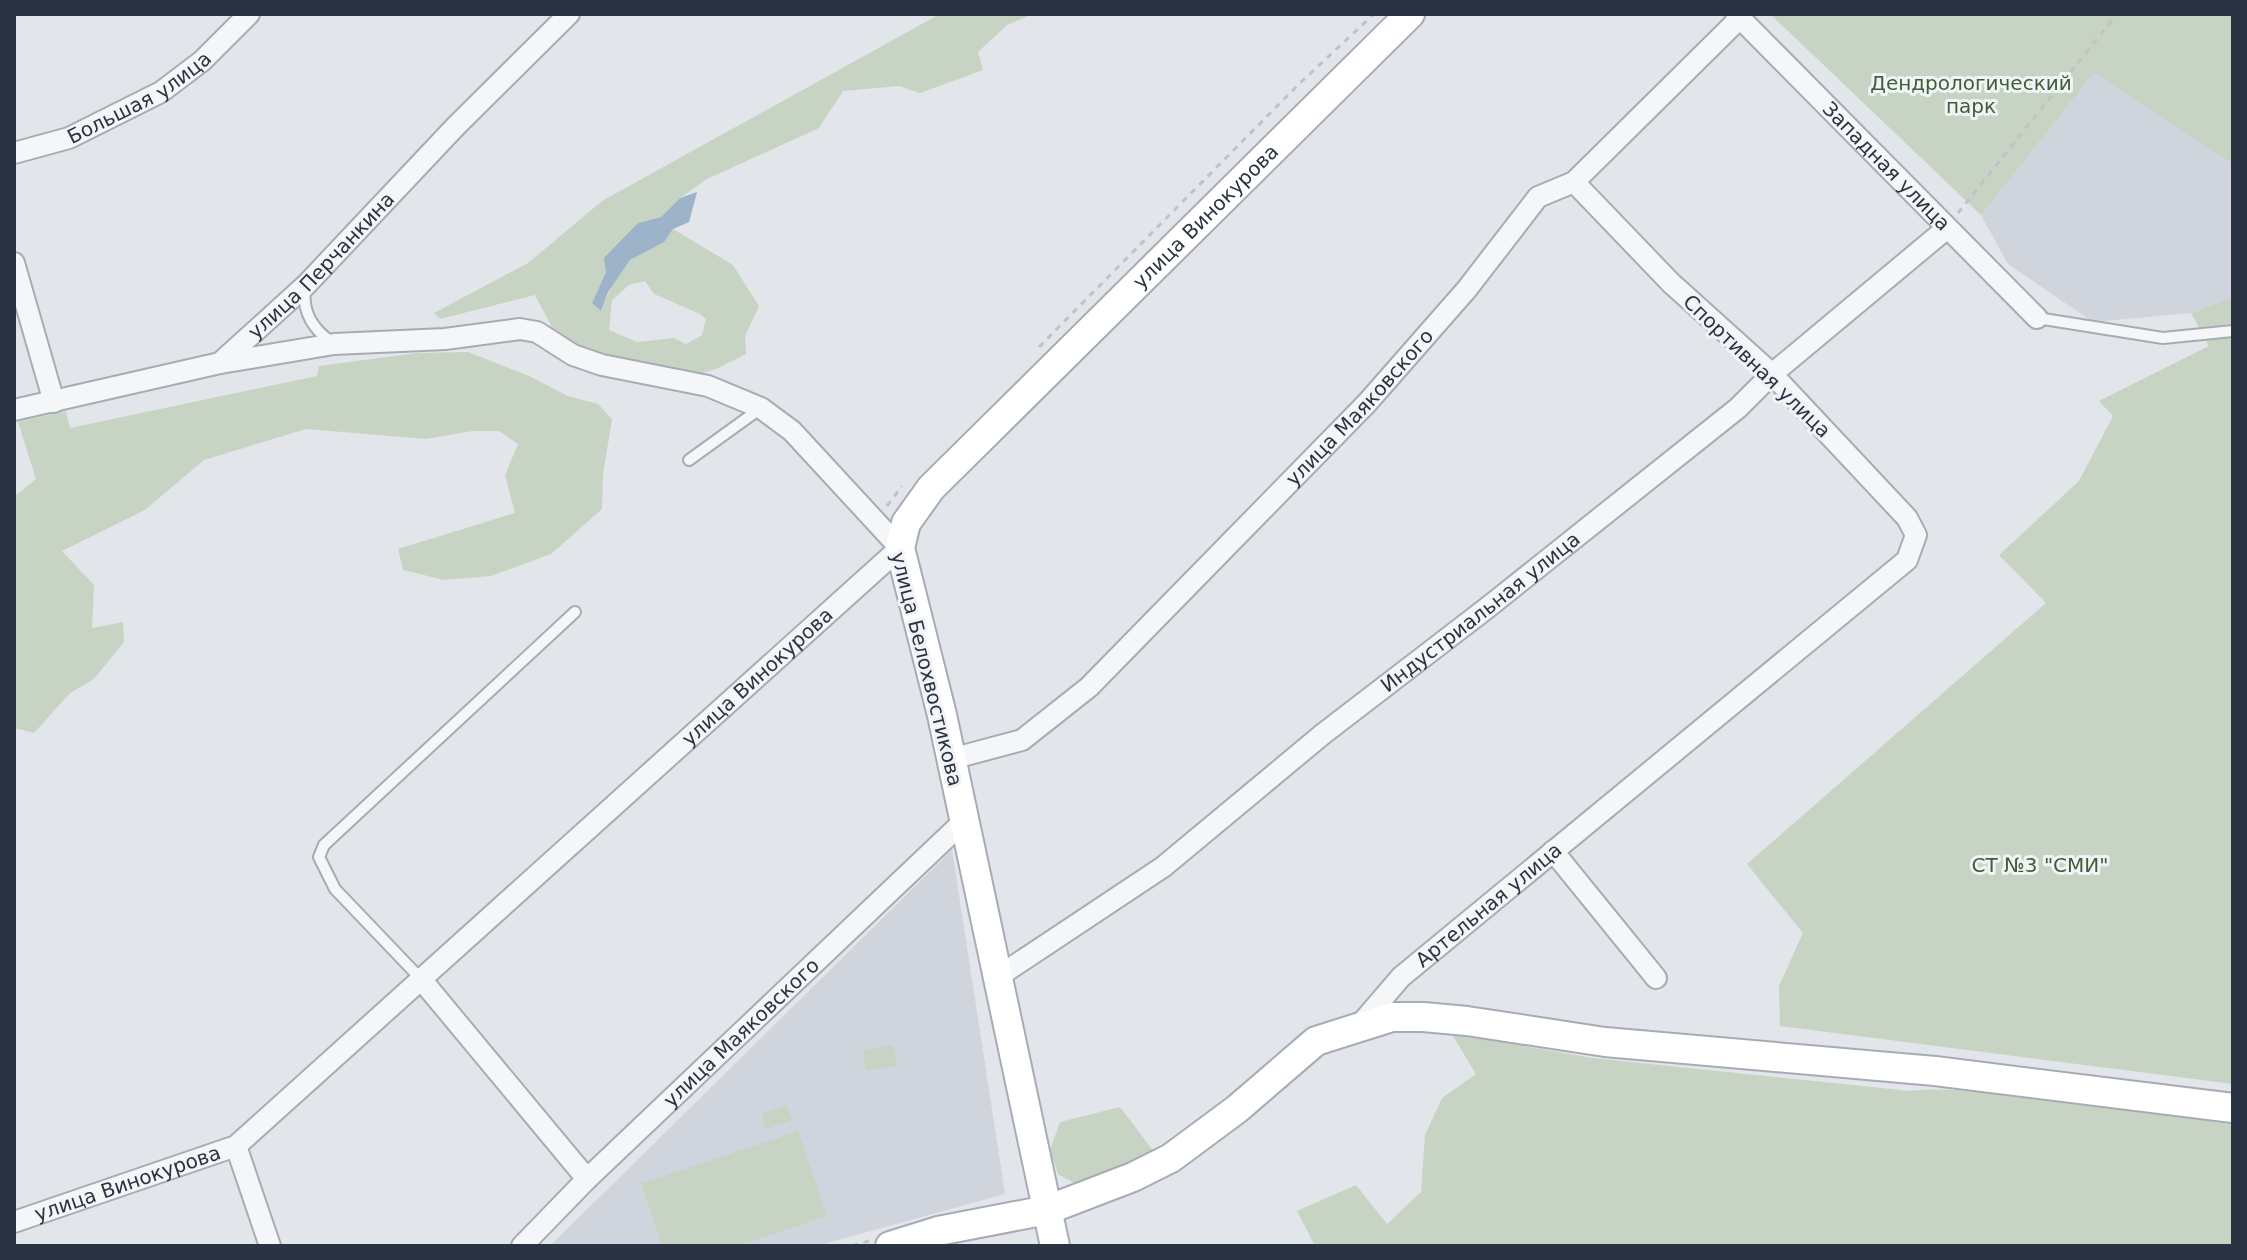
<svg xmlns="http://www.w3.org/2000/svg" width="2247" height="1260" viewBox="0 0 2247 1260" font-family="'DejaVu Sans',sans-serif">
<rect width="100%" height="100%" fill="#e2e5ea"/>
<g fill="#d0d4dc">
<polygon points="2094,73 2233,164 2233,297 2191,313 2093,322 2008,264 1981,215"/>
<polygon points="952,850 1005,1194 816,1246 550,1246"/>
</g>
<g fill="#c7d4c3" fill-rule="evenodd">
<path d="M940,14H1033L1007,25L978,52L983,70L920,93L899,86L843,91L819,128L707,179L680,198L661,217L638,223L606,272L592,303L601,311C608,294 617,271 631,260C646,247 660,247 673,229L733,265L759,306L745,336L746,354L716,369L692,376L592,354L555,333L535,295L440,319L434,313L528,263L602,201ZM645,281L654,294L700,314L706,319L702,335L686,344L674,338L637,342L609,330L612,300L629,285Z"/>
<polygon points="1770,14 2233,14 2233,164 2094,73 1981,215"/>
<polygon points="2233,297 2233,1084 1780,1026 1779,986 1803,933 1747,864 2046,603 1999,555 2079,481 2113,416 2099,401 2209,346 2191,313"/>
<polygon points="468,352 529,376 568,396 598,404 612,419 603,475 602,509 551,554 491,576 444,580 403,570 398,549 515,513 505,475 518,444 499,431 473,431 426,439 306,429 204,460 145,510 62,551 94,585 92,628 123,622 124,642 94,679 70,693 34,733 14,728 14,497 36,479 18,422 66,411 70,428 317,376 319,366 417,353"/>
<path d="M1451,1033L1592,1058L1910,1091C1952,1086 1996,1094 2038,1099C2103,1105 2170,1109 2233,1125V1246H1315L1297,1211L1356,1185L1387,1224L1421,1192L1425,1135L1442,1098L1476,1074Z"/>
<polygon points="893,1045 897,1066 866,1071 863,1051"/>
<polygon points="786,1105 792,1120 766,1129 761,1114"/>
<polygon points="1120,1107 1154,1152 1076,1184 1058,1174 1050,1150 1060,1122"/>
<polygon points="798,1131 827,1216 738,1246 662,1246 641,1184"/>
</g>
<polygon fill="#9db3c9" points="697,192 689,222 673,229 664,242 630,260 608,292 601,311 592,303 606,272 604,258 638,223 661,217 680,198"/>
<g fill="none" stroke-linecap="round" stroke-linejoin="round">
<g stroke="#a7acb4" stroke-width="14">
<g id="lane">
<path d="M305,290C302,313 315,331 333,343"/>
<polyline points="2037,318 2163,338 2233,331"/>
<polyline points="689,460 761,408"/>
<polyline points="420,978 335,889 319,857 324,845 575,612"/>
</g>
</g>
<g stroke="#a7acb4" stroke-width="24">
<g id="street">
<path id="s1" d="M1736,14L2037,318"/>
<path id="s2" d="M14,153L69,138L161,92L202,61L249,14"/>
<polyline points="14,263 54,402"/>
<path id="s3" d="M14,410L220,363L306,285L456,126L569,14"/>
<path id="s4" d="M951,759L1022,740L1089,687L1367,403L1467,289L1538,197L1574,182L1740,18"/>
<polyline points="1553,851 1656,978"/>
<path id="s5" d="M999,976L1163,867L1323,734L1487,608L1738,408L1772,374L1946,229"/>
<polyline points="420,978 587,1179"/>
<path id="s6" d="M1359,1026L1401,977L1907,560L1916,535L1907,518L1772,374L1671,283L1574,182"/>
<polyline points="236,1146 270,1246"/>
<path id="s7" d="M14,1222L236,1146L900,548L792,431L761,408L708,386L602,365L573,355L537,332L520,329L445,339L334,344L220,363"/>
<path id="s8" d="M522,1246L587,1179L964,821"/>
</g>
</g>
<g stroke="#a7acb4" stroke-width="32">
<g id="secondary">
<polyline points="890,1246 938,1231 1047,1210 1133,1177 1171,1158 1237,1109 1316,1041 1392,1017 1423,1017 1467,1021 1605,1042 1935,1071 2233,1108"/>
<path id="s9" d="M1055,1246L942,715L900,548L906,523L931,488L1410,14"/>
</g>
</g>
<g stroke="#bfc3c9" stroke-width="3" stroke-dasharray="6 6" stroke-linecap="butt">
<polyline points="2229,14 2233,17"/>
<polyline points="1958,213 2117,14"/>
<polyline points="1039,347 1299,84 1374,14"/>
<polyline points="887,506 902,486"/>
<polyline points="852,1246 869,1241"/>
</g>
<use href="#lane" stroke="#f4f6f8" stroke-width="10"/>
<use href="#street" stroke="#f4f6f8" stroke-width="20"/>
<use href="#secondary" stroke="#fff" stroke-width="28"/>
</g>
<g text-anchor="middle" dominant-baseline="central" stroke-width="6" stroke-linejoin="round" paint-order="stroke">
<g font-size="20" fill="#3f5d37" stroke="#f1f4f7">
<text x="1971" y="83">Дендрологический<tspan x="1971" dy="23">парк</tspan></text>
<text x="2040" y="865">СТ №3 "СМИ"</text>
</g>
<g font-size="20" fill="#2a3342" stroke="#f1f4f7">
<text stroke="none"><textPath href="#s2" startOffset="138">Большая улица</textPath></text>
<text stroke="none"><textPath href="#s1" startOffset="214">Западная улица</textPath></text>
<text stroke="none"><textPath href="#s9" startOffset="1170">улица Винокурова</textPath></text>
<text stroke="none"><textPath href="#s3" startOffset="352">улица Перчанкина</textPath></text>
<text transform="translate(1757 366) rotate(44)">Спортивная улица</text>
<text stroke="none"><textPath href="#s4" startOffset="548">улица Маяковского</textPath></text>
<text stroke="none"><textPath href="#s5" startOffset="604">Индустриальная улица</textPath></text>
<text transform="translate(927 669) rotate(76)">улица Белохвостикова</text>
<text stroke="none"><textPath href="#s7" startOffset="936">улица Винокурова</textPath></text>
<text stroke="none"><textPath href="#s6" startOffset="178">Артельная улица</textPath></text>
<text stroke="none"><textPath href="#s8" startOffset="306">улица Маяковского</textPath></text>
<text stroke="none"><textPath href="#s7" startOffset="120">улица Винокурова</textPath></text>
</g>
</g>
<rect width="2247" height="1260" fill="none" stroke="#2a3342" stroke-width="32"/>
</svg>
